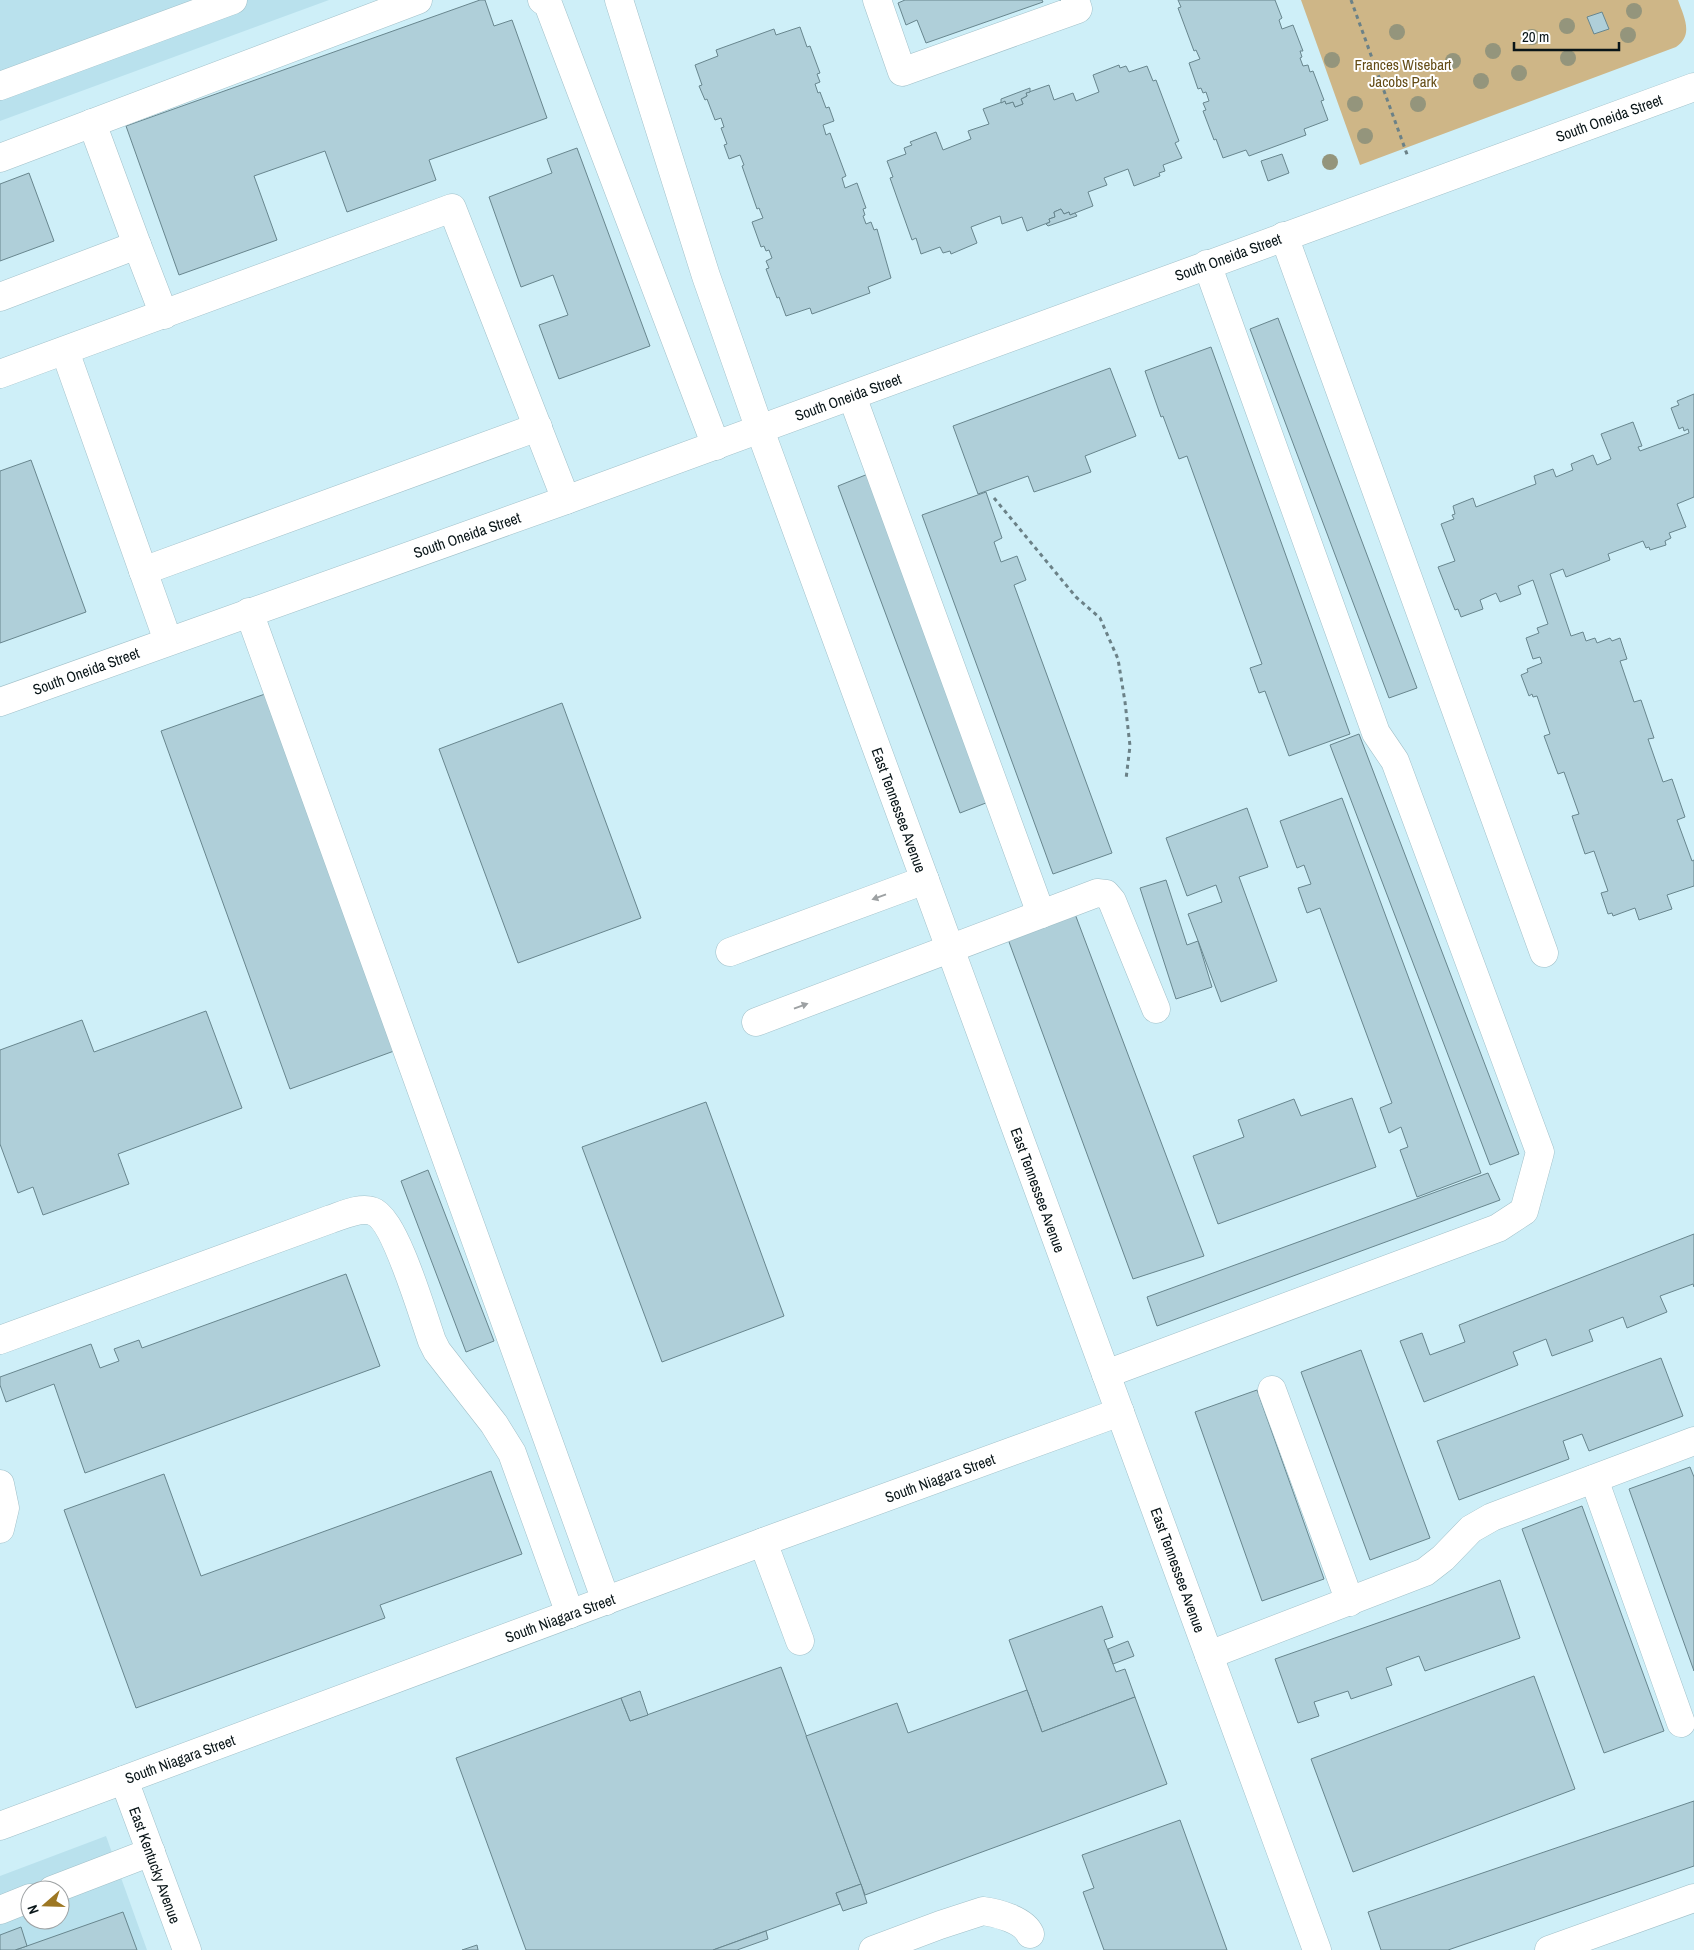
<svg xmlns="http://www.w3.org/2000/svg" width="1694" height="1950" viewBox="0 0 1694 1950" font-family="'Archivo Narrow',sans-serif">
<rect width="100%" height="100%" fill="#ceeff8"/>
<g fill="#b9e1ed" fill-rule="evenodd">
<polygon points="0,0 329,0 0,121"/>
<path d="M106,1836L147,1950H0V1876ZM30,1890H60V1920H30Z"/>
</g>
<path fill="#ceb687" d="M1301,0H1678C1684,17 1694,35 1676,47L1360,165Z"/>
<g fill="#afcfd9" stroke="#68868e">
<polygon points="480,0 485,0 494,26 512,20 547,118 429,160 436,180 347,212 325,151 254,176 277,240 179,275 126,126"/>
<polygon points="905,0 1042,0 1043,2 926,43 917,20 906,25 898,3"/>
<polygon points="1178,0 1275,0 1282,18 1279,20 1282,29 1293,25 1303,51 1300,51 1302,57 1300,58 1303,66 1308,65 1310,72 1313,71 1324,100 1321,101 1328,120 1304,129 1306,135 1249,156 1246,150 1223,158 1216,139 1214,140 1203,111 1206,110 1203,103 1209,101 1206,92 1203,93 1201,88 1198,89 1189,63 1200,59 1196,50 1194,51 1178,8 1181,7"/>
<polygon points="1602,12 1609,29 1594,34 1587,17"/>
<polygon points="800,27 807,47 810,46 820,73 817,74 820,82 815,84 818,93 820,92 826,108 829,107 834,121 823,125 826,135 830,133 846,176 842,178 845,188 857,183 866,208 863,209 865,215 863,216 866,224 871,222 874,230 877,229 891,278 868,287 870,293 812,314 810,308 786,316 779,297 777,298 766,269 769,268 766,261 772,258 769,250 766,251 764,246 761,247 752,222 763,218 759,208 757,209 742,166 744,165 740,155 729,159 724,145 727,144 721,128 724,127 721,118 715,120 707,99 705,100 699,86 702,85 695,65 718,56 716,50 774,29 776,35"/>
<polygon points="1119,65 1120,68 1126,66 1129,72 1147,66 1153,81 1156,80 1179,141 1175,143 1182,158 1163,165 1165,171 1159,173 1160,176 1134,186 1128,169 1104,178 1107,185 1088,192 1093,206 1075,213 1070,215 1069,212 1064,214 1061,209 1054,212 1055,217 1049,219 1050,222 1027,231 1022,217 1002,224 1000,216 971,227 977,243 951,254 950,251 943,253 940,247 921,254 916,238 912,240 890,178 893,177 887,161 906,154 904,148 912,145 910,142 936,132 943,150 971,139 968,131 989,124 983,109 1005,101 1006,104 1013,102 1015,107 1023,104 1021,99 1027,96 1026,93 1049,85 1054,100 1073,93 1076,101 1099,92 1093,75"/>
<polygon points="1030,88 1030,92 1026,93 1027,96 1021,99 1023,104 1015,107 1013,102 1006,104 1005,101 1001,103 1001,99"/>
<polygon points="577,148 650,346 559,379 539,325 568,315 553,275 521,287 489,197 552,173 547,159"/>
<polygon points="1282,154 1289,173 1268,181 1261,161"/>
<polygon points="29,173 54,241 0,261 0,184"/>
<polygon points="1061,209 1064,214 1069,212 1070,215 1075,213 1077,216 1048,226 1046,224 1050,222 1049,219 1055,217 1054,212"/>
<polygon points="1278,318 1417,688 1389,698 1250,329"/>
<polygon points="1211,347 1350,734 1289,756 1265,691 1259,693 1250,668 1262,664 1187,456 1179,459 1163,416 1161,417 1145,371"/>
<polygon points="1110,368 1136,436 1085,456 1091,472 1063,482 1034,492 1028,476 978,494 953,426"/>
<polygon points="1694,394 1694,497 1677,504 1686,527 1669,533 1671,538 1665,541 1666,545 1650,550 1649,547 1646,548 1643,541 1608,554 1610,560 1566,577 1563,569 1550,574 1571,636 1583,632 1586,641 1595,638 1597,643 1610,638 1612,641 1620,638 1627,659 1620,661 1634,702 1641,700 1654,738 1648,739 1663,782 1672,779 1685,817 1677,820 1692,861 1694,860 1694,886 1667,895 1672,909 1639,920 1635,908 1613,916 1612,913 1608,914 1601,893 1608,891 1594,851 1585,854 1572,816 1579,814 1564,772 1558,774 1544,736 1550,734 1537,696 1533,697 1532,694 1529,696 1521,675 1528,672 1527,669 1542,663 1540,657 1533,659 1526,638 1539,633 1537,628 1548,624 1533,580 1518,586 1521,594 1500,602 1496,593 1480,600 1483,609 1461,617 1458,609 1455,610 1438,567 1455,561 1441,524 1454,519 1452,515 1455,514 1453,506 1473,498 1476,507 1536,484 1534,476 1553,469 1556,477 1573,470 1571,464 1593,455 1597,465 1611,459 1601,434 1633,422 1642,446 1638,447 1640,451 1689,433 1688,429 1684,431 1683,427 1679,429 1671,408 1679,405 1677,401"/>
<polygon points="31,460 86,612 0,643 0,471"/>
<polygon points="868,474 991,801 960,813 838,486"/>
<polygon points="986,492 1002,538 994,542 1001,562 1017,556 1026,580 1014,585 1112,853 1053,874 922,515"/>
<polygon points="265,694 394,1051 290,1089 161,731"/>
<polygon points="562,703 641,918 518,963 439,749"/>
<polygon points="1359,734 1519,1154 1490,1165 1330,745"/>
<polygon points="1342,798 1481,1173 1417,1197 1400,1150 1408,1147 1401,1127 1389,1133 1380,1108 1392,1103 1320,908 1307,913 1298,888 1311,884 1304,865 1297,868 1280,821"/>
<polygon points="1247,808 1268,867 1239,877 1277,981 1221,1002 1188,914 1222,902 1216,885 1187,896 1166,838"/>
<polygon points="1166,880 1187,945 1198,941 1212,987 1176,999 1140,888"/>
<polygon points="1072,906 1204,1256 1133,1279 1005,931"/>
<polygon points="206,1011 242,1108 118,1154 129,1184 43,1215 33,1187 18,1193 0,1144 0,1050 82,1020 94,1052"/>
<polygon points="1352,1098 1376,1167 1218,1224 1193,1156 1244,1137 1238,1120 1294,1099 1301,1116"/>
<polygon points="706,1102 784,1316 662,1362 582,1147"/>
<polygon points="428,1170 494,1341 466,1352 401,1181"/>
<polygon points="1488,1173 1500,1200 1157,1326 1147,1297"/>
<polygon points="1694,1234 1694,1287 1693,1284 1660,1296 1667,1312 1627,1328 1623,1317 1589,1330 1593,1341 1552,1356 1546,1339 1513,1352 1518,1365 1424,1402 1400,1341 1422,1333 1430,1355 1465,1342 1459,1325"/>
<polygon points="346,1274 380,1366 85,1473 54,1384 6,1402 0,1385 0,1377 91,1344 100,1368 119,1361 114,1349 139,1340 142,1348"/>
<polygon points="1361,1350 1430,1538 1370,1560 1301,1372"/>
<polygon points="1661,1358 1683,1416 1589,1451 1582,1434 1563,1441 1569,1459 1459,1500 1437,1441"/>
<polygon points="1257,1390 1324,1579 1262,1601 1195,1412"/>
<polygon points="1690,1467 1694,1477 1694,1671 1629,1489"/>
<polygon points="491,1471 522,1554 380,1605 385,1618 136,1708 64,1510 164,1474 201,1576"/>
<polygon points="1582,1506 1664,1731 1604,1753 1522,1529"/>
<polygon points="1500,1580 1520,1638 1425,1671 1419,1656 1386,1668 1392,1685 1351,1699 1348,1691 1314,1702 1319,1716 1298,1723 1275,1659"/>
<polygon points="1102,1606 1113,1637 1104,1640 1116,1672 1125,1669 1135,1697 1042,1732 1009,1640"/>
<polygon points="1128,1641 1134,1656 1113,1664 1108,1649"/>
<polygon points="781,1667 861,1884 836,1893 840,1904 713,1950 526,1950 456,1758 621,1698 630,1721"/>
<polygon points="1534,1676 1575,1789 1353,1872 1311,1759"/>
<polygon points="1027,1690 1042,1732 1135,1697 1167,1784 865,1895 806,1736 897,1703 908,1733"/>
<polygon points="640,1691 648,1715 630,1721 621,1698"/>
<polygon points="1694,1801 1694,1866 1448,1950 1381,1950 1368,1912"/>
<polygon points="1180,1820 1227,1950 1104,1950 1083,1892 1094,1888 1082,1855"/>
<polygon points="861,1884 867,1903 843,1911 836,1893"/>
<polygon points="123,1912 137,1950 15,1950 27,1946"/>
<polygon points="21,1927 27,1946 15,1950 0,1950 0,1935"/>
<polygon points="766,1931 768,1939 737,1950 713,1950"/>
<polygon points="477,1945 478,1950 462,1950"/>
</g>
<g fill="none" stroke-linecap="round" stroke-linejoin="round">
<g stroke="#a1c0c9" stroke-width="29">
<g id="minor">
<polyline points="542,0 548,4 716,446"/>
<polyline points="619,0 706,276 760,430 1317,1950"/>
<polyline points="877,0 902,72 1078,9 1075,0"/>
<polyline points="0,86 233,0"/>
<polyline points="92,123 137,245"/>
<polyline points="0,158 418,0"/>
<polyline points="1284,236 1544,953"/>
<polyline points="0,297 137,245 164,315"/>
<polyline points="65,351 168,641"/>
<polyline points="0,374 452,208 566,500"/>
<polyline points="852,396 1041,914"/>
<polyline points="143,571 538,427"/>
<polyline points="249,612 606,1601"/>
<polyline points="0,702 566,500 1694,87"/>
<polyline points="730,952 925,880"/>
<polyline points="756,1022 1097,893 1106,894 1112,901 1156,1009"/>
<path d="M0,1340L331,1219C343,1215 360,1207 372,1211C395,1218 423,1316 432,1341L437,1351L494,1424L512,1453L570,1614"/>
<polyline points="1106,1374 1498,1228 1524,1211 1540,1152 1395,761 1376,733 1207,264"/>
<polyline points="1272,1390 1350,1602"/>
<polyline points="1594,1479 1681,1723"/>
<polyline points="0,1484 5,1508 0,1529"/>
<polyline points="763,1542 800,1641"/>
<polyline points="1209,1655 1425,1572 1443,1558 1471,1529 1492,1517 1694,1441"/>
<polyline points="124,1780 187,1950"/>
<polyline points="0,1826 763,1542 1120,1412"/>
<polyline points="52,1890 151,1852"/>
<polyline points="0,1910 30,1898"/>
<path d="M873,1950L940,1925L983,1911C998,1913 1024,1920 1030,1934"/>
<polyline points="1549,1950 1694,1898"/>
</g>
</g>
<g stroke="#6b8187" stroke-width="3" stroke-dasharray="4 4" stroke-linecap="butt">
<polyline points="1351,0 1408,157"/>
<polyline points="994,498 1076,597 1100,618 1118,659 1125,702 1130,746 1126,779"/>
</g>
<use href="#minor" stroke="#fff" stroke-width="28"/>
</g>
<g fill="#94957c">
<circle cx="1634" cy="11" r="8"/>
<circle cx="1567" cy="26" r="8"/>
<circle cx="1397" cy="32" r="8"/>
<circle cx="1628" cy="35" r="8"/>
<circle cx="1532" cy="37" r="8"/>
<circle cx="1493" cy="51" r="8"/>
<circle cx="1568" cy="58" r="8"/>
<circle cx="1332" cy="60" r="8"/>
<circle cx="1453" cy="61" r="8"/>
<circle cx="1519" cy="73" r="8"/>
<circle cx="1481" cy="81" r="8"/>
<circle cx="1355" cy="104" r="8"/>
<circle cx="1418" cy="104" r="8"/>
<circle cx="1365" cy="136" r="8"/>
<circle cx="1330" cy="162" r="8"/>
</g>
<defs><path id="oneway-solid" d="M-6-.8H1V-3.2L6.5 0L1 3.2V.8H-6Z" transform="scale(1.25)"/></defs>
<g fill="#9da1a3">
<use href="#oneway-solid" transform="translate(879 897) rotate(160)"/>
<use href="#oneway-solid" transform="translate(801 1006) rotate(-20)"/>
</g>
<g text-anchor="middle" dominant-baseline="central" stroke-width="4" stroke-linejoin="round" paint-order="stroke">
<g font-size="15" fill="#644c16" stroke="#fff">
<text x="1403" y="64">Frances Wisebart<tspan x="1403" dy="17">Jacobs Park</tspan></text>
</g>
<g font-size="15" fill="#091518" stroke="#fff">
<text transform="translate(1609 118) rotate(-20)">South Oneida Street</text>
<text transform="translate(1228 257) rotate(-20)">South Oneida Street</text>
<text transform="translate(848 397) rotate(-20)">South Oneida Street</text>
<text transform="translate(467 535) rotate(-19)">South Oneida Street</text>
<text transform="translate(86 671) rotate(-20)">South Oneida Street</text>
<text transform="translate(899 810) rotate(70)">East Tennessee Avenue</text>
<text transform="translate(1038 1190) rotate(70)">East Tennessee Avenue</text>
<text transform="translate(940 1478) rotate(-20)">South Niagara Street</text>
<text transform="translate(1178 1570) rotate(70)">East Tennessee Avenue</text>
<text transform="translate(560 1618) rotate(-20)">South Niagara Street</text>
<text transform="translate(180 1759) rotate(-20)">South Niagara Street</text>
<text transform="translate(155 1865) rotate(70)">East Kentucky Avenue</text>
</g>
</g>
<g transform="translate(45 1905) rotate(250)"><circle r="24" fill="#ffffff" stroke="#9da1a3"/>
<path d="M0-4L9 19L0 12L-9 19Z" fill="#9d7723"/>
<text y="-8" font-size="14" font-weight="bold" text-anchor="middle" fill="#091518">N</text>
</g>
<path d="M1514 42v8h105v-8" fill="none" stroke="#091518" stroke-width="2.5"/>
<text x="1522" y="42" font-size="15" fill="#091518" stroke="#ffffff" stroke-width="4" paint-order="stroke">20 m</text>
</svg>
